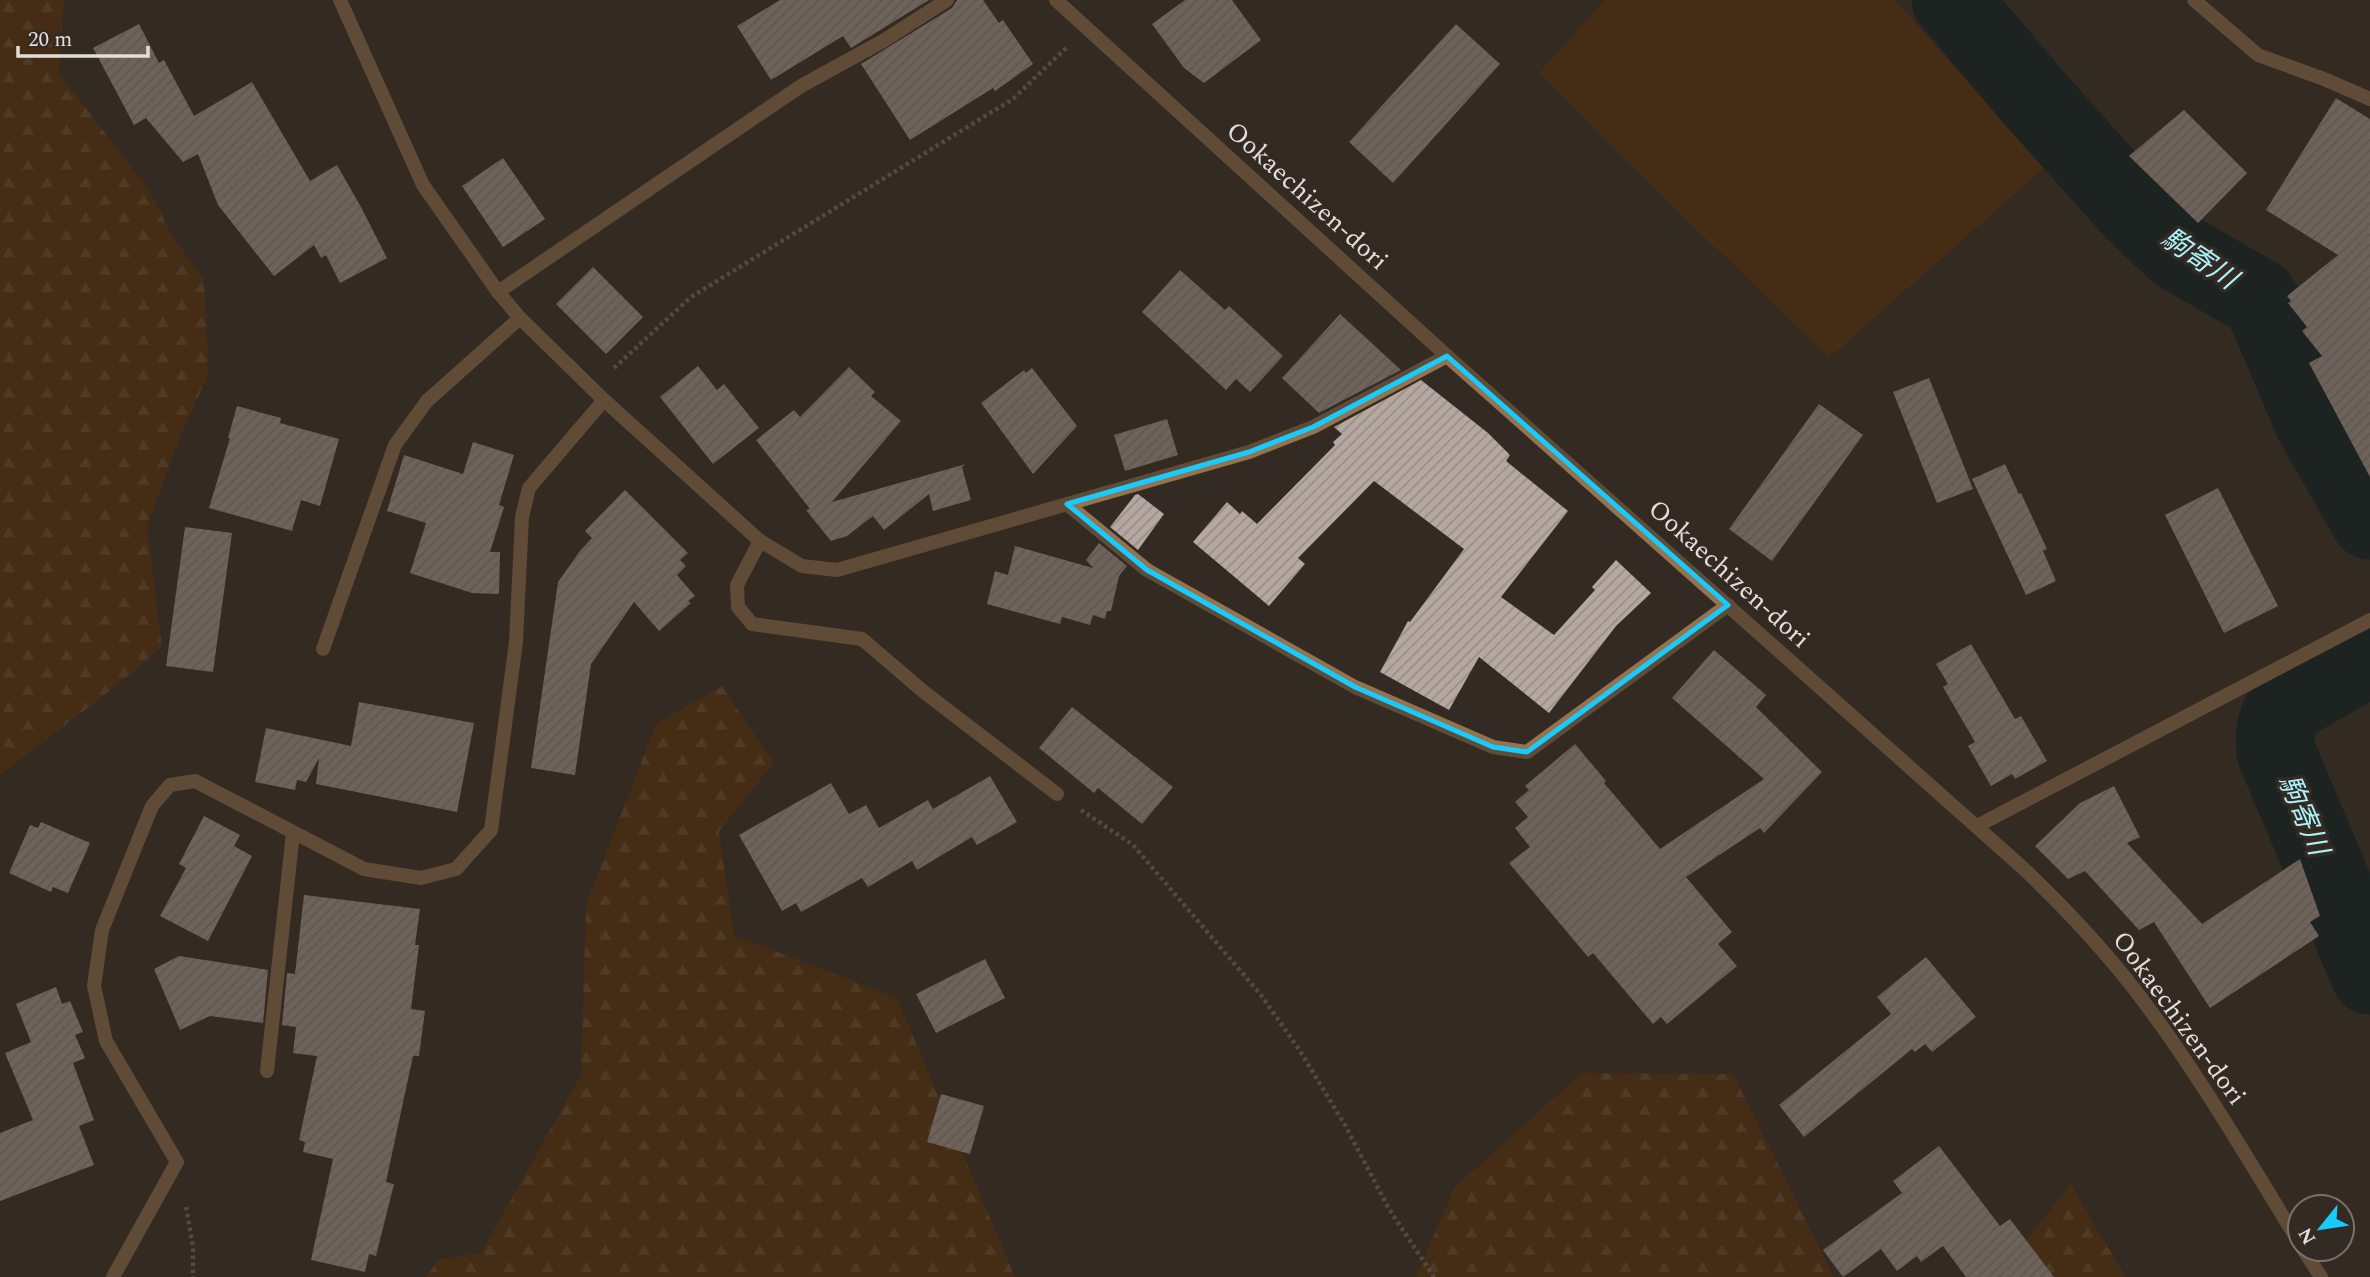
<svg xmlns="http://www.w3.org/2000/svg" width="2370" height="1277" viewBox="0 0 2370 1277" font-family="Spectral,'Noto Sans JP',serif">
<defs>
<pattern id="forest-firs" width="22" height="20" patternUnits="userSpaceOnUse" patternTransform="scale(1.75)"><rect width="22" height="20" fill="#5a3006"/><path d="M5 1l3.5 6h-7zM16 11l3.5 6h-7z" fill="#724e2a"/></pattern>
<pattern id="building-hatch" width="6" height="6" patternUnits="userSpaceOnUse" patternTransform="scale(1.75)"><rect width="6" height="6" fill="#b4a8a0"/><path d="M-1 1l2-2M0 6l6-6M5 7l2-2" fill="none" stroke="#988f88"/></pattern>
</defs>
<rect width="100%" height="100%" fill="#332a23"/>
<polygon fill="#5a3006" points="1605,0 1895,0 2044,168 1829,358 1621,156 1539,73"/>
<g fill="url(#forest-firs)">
<polygon points="0,0 64,0 59,73 149,190 173,237 204,280 209,373 182,432 147,526 162,647 107,693 0,775"/>
<polygon points="722,686 774,763 719,831 734,935 897,998 1015,1277 426,1277 439,1259 481,1253 581,1075 586,905 656,724"/>
<polygon points="1582,1073 1733,1074 1834,1277 1416,1277 1454,1188"/>
<polygon points="2071,1184 2125,1277 1997,1277"/>
</g>
<g fill="none" stroke-linecap="round" stroke-linejoin="round">
<g stroke="#001b1e" stroke-width="79">
<polyline points="1951,0 2035,99 2134,210 2177,251 2258,298 2268,314 2314,422 2370,520"/>
<path d="M2370,656L2289,703C2276,719 2274,732 2276,752L2370,975"/>
</g>
</g>
<g fill="url(#building-hatch)">
<polygon points="780,0 929,0 851,48 843,36 771,80 737,26"/>
<polygon points="957,0 983,0 999,23 1003,20 1033,64 995,91 993,88 910,140 861,64 952,8"/>
<polygon points="1185,0 1232,0 1261,40 1204,83 1184,68 1152,24"/>
<polygon points="139,24 159,63 164,60 194,116 252,82 310,181 337,165 361,207 387,258 340,283 326,255 321,258 314,245 274,276 218,205 198,154 183,162 146,118 134,125 93,48"/>
<polygon points="1456,24 1500,64 1393,183 1349,142"/>
<polygon points="2336,98 2370,119 2370,477 2309,363 2322,356 2302,331 2307,327 2288,303 2291,301 2287,296 2338,255 2266,210"/>
<polygon points="2184,110 2247,173 2198,223 2129,156"/>
<polygon points="503,158 545,219 503,247 462,186"/>
<polygon points="593,267 643,317 606,354 556,304"/>
<polygon points="1180,270 1225,310 1229,306 1283,356 1250,392 1236,379 1226,390 1142,312"/>
<polygon points="1340,314 1401,370 1319,413 1282,378"/>
<polygon points="698,366 717,390 724,384 759,428 713,464 660,397"/>
<polygon points="849,367 875,392 871,396 901,421 832,502 966,464 962,467 971,500 933,511 929,494 884,530 873,516 847,536 831,541 806,510 810,509 756,440 794,410 800,417"/>
<polygon points="1032,368 1077,426 1033,474 981,403 1024,370 1026,373"/>
<polygon points="1929,378 1973,489 1937,503 1893,392"/>
<polygon points="1421,380 1488,433 1510,455 1506,461 1568,511 1501,597 1554,635 1595,590 1592,587 1616,560 1651,593 1616,626 1549,713 1479,657 1449,710 1380,672 1408,621 1410,622 1464,549 1374,481 1298,558 1305,564 1269,606 1193,542 1227,502 1240,514 1242,511 1257,524 1335,445 1333,442 1342,434 1334,427"/>
<polygon points="1819,404 1863,435 1772,561 1729,529"/>
<polygon points="237,406 281,418 280,423 339,439 320,506 301,500 292,531 209,508 230,438 228,438"/>
<polygon points="1167,419 1178,455 1125,471 1114,435"/>
<polygon points="473,442 514,455 499,505 504,507 490,552 500,552 499,594 472,593 410,573 426,523 387,511 404,455 463,474"/>
<polygon points="2005,464 2019,494 2021,493 2047,549 2043,551 2056,581 2026,595 1972,479"/>
<polygon points="2218,488 2278,606 2224,633 2165,515"/>
<polygon points="625,490 688,553 680,560 686,566 677,575 695,596 688,601 691,603 659,631 634,602 591,664 575,775 531,768 558,582 580,551 592,538 585,531"/>
<polygon points="1138,494 1164,514 1138,550 1110,527 1135,495"/>
<polygon points="185,527 232,533 213,672 166,666"/>
<polygon points="1099,543 1127,566 1119,576 1111,611 1107,611 1105,619 1093,615 1090,625 1062,617 1060,624 987,604 995,571 1008,575 1015,546 1093,568 1086,560"/>
<polygon points="1971,644 2015,719 2021,716 2047,761 2015,779 2012,774 1991,786 1968,746 1975,742 1943,687 1948,684 1936,664"/>
<polygon points="1714,650 1766,695 1756,707 1822,772 1764,833 1760,828 1686,877 1732,932 1718,944 1737,966 1667,1024 1661,1017 1653,1024 1593,953 1588,957 1509,863 1530,847 1515,828 1528,817 1515,802 1529,790 1525,786 1575,744 1606,781 1604,783 1660,849 1764,779 1672,698"/>
<polygon points="359,702 474,723 457,812 316,784 319,758 306,782 297,780 295,790 255,782 266,728 351,746"/>
<polygon points="1072,707 1173,787 1142,824 1098,788 1094,793 1039,748"/>
<polygon points="990,776 1017,822 977,845 972,837 917,870 912,861 868,887 862,878 801,912 796,903 782,911 739,835 831,783 849,814 866,805 879,828 928,800 933,809"/>
<polygon points="2114,786 2140,837 2127,843 2202,924 2300,859 2320,916 2310,922 2319,936 2210,1008 2154,922 2139,930 2085,871 2068,879 2035,846 2080,803"/>
<polygon points="204,816 240,835 234,846 252,856 208,941 160,916 186,868 179,864"/>
<polygon points="41,822 90,843 68,893 53,887 51,892 9,873 30,825 38,828"/>
<polygon points="304,895 420,909 415,945 419,945 411,1009 425,1011 419,1056 413,1056 386,1182 394,1184 376,1256 369,1254 365,1272 311,1260 333,1159 303,1152 305,1142 299,1140 317,1056 293,1053 296,1027 282,1025 287,973 295,974"/>
<polygon points="179,956 268,970 263,1023 210,1016 180,1030 154,969"/>
<polygon points="1926,957 1976,1017 1932,1052 1925,1044 1915,1052 1912,1049 1804,1137 1779,1105 1891,1014 1877,997"/>
<polygon points="985,959 1005,998 936,1033 916,994"/>
<polygon points="56,987 62,1004 70,1001 83,1032 75,1035 85,1058 73,1063 94,1120 79,1126 94,1165 0,1201 0,1133 33,1120 5,1053 31,1042 16,1004"/>
<polygon points="941,1094 984,1106 970,1154 927,1142"/>
<polygon points="1939,1146 2000,1226 2010,1219 2054,1277 1966,1277 1943,1246 1921,1262 1917,1256 1897,1271 1881,1249 1843,1277 1823,1250 1902,1193 1893,1181"/>
</g>
<g fill="none" stroke-linecap="round" stroke-linejoin="round">
<g stroke="#78706a" stroke-width="4.5" stroke-dasharray="3.5 3.5" stroke-linecap="butt">
<polyline points="614,368 691,297 1013,99 1067,47"/>
<polyline points="1081,810 1133,845 1261,995 1300,1051 1345,1125 1389,1209 1434,1277"/>
<polyline points="186,1207 193,1247 193,1277"/>
</g>
<g stroke="#95734e" stroke-width="14">
<polyline points="498,292 801,86 883,41 947,0"/>
<polyline points="760,541 737,585 738,607 752,624 862,639 924,692 1057,794"/>
<polyline points="323,649 395,445 427,401 520,318"/>
<polyline points="267,1071 293,833"/>
</g>
<g stroke="#95734e" stroke-width="14">
<polyline points="340,0 423,185 498,292 520,318 604,400 760,541 802,566 837,570 1249,452 1313,427 1447,356"/>
<polyline points="2194,0 2258,55 2324,79 2370,99"/>
<polyline points="1067,504 1147,570 1355,687 1493,747 1527,752 1728,605"/>
<polyline points="1977,826 2370,620"/>
<polyline points="113,1277 177,1162 106,1041 94,986 102,930 152,806 170,785 195,781 364,869 421,878 456,869 491,830 516,642 522,517 529,488 604,400"/>
</g>
<g stroke="#95734e" stroke-width="14">
<path d="M1056,0L1447,356L2023,868C2063,906 2101,946 2135,990C2196,1069 2247,1158 2300,1244"/>
<polyline points="2303,1249 2321,1277"/>
</g>
</g>
<path d="M0 0H2370V1277H0ZM1447,356L1728,605L1527,752L1493,747L1355,687L1147,570L1067,504L1249,452L1313,427Z" fill="#332a23" fill-opacity=".55" fill-rule="evenodd"/>
<path fill="none" stroke="#19cafc" stroke-width="5" stroke-linejoin="round" d="M1447,356L1728,605L1527,752L1493,747L1355,687L1147,570L1067,504L1249,452L1313,427Z"/>
<g text-anchor="middle" dominant-baseline="central" stroke-width="7" stroke-linejoin="round" paint-order="stroke">
<g font-size="26" fill="#e4deda" stroke="#332a23">
<text transform="translate(1307 196) rotate(42)">Ookaechizen-dori</text>
<text transform="translate(1729 574) rotate(42)">Ookaechizen-dori</text>
<text transform="translate(2179 1018) rotate(54)">Ookaechizen-dori</text>
</g>
<g font-size="28" font-style="italic" fill="#aaf3fb" stroke="#332a23">
<text transform="translate(2199 259) rotate(34)">駒寄川</text>
<text transform="translate(2303 815) rotate(67)">駒寄川</text>
</g>
</g>
<g transform="translate(2321 1228) rotate(240)"><circle r="33" fill="#332a23" stroke="#7a726c" stroke-width="2"/>
<path d="M0-5L12 26L0 18L-12 26Z" fill="#19cafc"/>
<text y="-10" font-size="19" font-weight="bold" text-anchor="middle" fill="#e4deda">N</text>
</g>
<path d="M18 46v10h130v-10" fill="none" stroke="#e4deda" stroke-width="3.5"/>
<text x="28" y="46" font-size="21" fill="#e4deda" stroke="#332a23" stroke-width="5" paint-order="stroke">20 m</text>
</svg>
